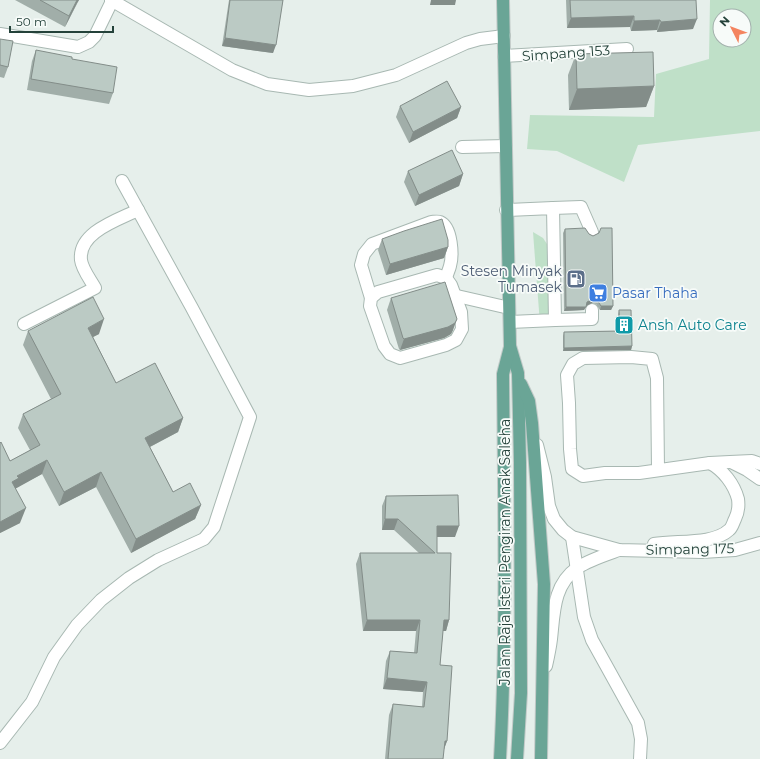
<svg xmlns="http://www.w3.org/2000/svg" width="760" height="759" viewBox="0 0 760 759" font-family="Montserrat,sans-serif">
<rect width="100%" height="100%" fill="#e6efeb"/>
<g fill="#bfe0c8" fill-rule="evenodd">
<path d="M710,0H760V131L638,145L624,182L557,151L527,149L530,115L654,117L656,74L709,59ZM720,16H744V40H720Z"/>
<polygon points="533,232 543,238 557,259 559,320 540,324"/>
</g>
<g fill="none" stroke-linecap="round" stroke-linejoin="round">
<g stroke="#a8b8b2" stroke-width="14">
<g id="minor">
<polyline points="111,0 232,70 267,84 309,90 353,86 396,75 466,43 480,39 504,36"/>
<polyline points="0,34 78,47 89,42 95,36 112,1"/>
<polyline points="504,56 627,49"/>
<polyline points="462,147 506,146"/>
<polyline points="553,208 581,207 592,232"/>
<polyline points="506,210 553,208 555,320 510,322"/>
<polygon points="437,275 446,278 451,285 461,312 462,329 456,340 446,345 400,358 390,354 384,346 370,306 371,298 378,292"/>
<polyline points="457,296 509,308"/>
<path d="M371,298L361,265L364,254L372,244L431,222C433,222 438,221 440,222C452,227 453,256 450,266C449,270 447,274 446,278"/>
<polyline points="555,320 592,319 592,310"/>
<path d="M24,324L95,288C90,279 82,269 81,260C78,232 118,220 138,210"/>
<polyline points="537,445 545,477 549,506 554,519 563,530 572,537 619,550 702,552 735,550 760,543"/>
<polyline points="733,463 747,470 760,479"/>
<polyline points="658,470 657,378 652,359 631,357 583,358 573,364 567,375 569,403 570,449 572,469 583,476 605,473 639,473 710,463 730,462 752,461 760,464"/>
<polyline points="572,537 584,617 592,640 638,723 641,739 640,759"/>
<path d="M654,544C676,540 713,545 729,530C732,528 733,523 735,519C738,513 739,506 738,499C734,484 723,470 710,463"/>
<path d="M546,666C548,657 550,648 551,639C554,613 553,585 577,568C589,560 605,555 619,550"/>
<polyline points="0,743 32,702 54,657 77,625 101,600 129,578 158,560 204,539 214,527 250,417 192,308 122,181"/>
</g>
</g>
<g stroke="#c2cac8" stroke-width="14">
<g id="major">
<polyline points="503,0 510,346 518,373 520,463 521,693 517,759"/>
<polyline points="521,384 529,401 532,423 544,584 541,759"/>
<path d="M500,759C507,631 504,503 503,374L510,347"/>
</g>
</g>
<use href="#minor" stroke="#fff" stroke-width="12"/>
<use href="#major" stroke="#6aa596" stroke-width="12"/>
</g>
<g fill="#a1aea9">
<polygon points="15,0 79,0 65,27"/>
<polygon points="229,0 283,0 273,53 222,46"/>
<polygon points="566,0 696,0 693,29 657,32 657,30 631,31 630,27 567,28"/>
<polygon points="0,39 8,67 4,78 0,77"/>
<polygon points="36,50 72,59 113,93 109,104 27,90 32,61"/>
<polygon points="576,54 654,86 646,107 569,110 568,75"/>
<polygon points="400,106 461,107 457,118 409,143 396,117"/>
<polygon points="408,171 463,174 459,186 415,206 404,182"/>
<polygon points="565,229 589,234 593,236 599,233 613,306 611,310 600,310 596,304 592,303 586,306 584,310 564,311 563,233"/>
<polygon points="382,239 448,247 444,258 386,275 378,250"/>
<polygon points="391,298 453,330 451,334 444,338 400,350 399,349 387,310"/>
<polygon points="619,310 632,346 631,350 563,351 563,336 564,332 618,331 618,314"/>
<polygon points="28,331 99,334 93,337 116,383 183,418 178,432 150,447 173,492 201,505 195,519 131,553 96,487 59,506 42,474 15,488 20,523 0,533 0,443 10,461 30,450 18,428 23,414 51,399 23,345"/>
<polygon points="386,496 455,537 437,537 437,553 449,620 446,631 443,631 440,665 447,741 444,749 443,759 385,759 389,715 393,704 422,707 423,692 383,689 386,661 390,651 414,653 416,631 363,631 356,564 360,553 419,553 394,530 382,530 382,506"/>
</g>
<g fill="#838d89">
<polygon points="77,0 79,0 77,3 65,27 69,16"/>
<polygon points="431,0 456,0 455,5 430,5"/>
<polygon points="634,16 630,27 567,28 571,18"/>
<polygon points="697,19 693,29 657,32 661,22"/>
<polygon points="660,20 657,30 631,31 634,21"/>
<polygon points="225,38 276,45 273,53 222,46"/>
<polygon points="654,86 646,107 569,110 577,89"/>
<polygon points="461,107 457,118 409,143 413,132"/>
<polygon points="463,174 459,186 415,206 419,195"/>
<polygon points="448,247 444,258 386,275 390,264"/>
<polygon points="593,299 592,303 586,306 587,302"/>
<polygon points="601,306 613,306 611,310 600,310"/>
<polygon points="566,307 586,307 584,310 564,311"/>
<polygon points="104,319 99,334 83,342 88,328"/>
<polygon points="457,319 453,330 451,334 444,338 400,350 404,339"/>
<polygon points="632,346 631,350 563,351 564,348"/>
<polygon points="183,418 178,432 140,452 145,438"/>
<polygon points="47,460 42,474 15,489 12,482 17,476"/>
<polygon points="101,472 96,487 59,506 64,492"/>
<polygon points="201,505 195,519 131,553 136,539"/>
<polygon points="26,508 20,523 0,533 0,522"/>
<polygon points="385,519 398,519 394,530 382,530"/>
<polygon points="437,526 459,526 455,537 433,537"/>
<polygon points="367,620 420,620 416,631 363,631"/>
<polygon points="444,620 449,620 446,631 440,631"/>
<polygon points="387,678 427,682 423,692 383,689"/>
<polygon points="445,741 447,741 443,752"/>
</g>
<g fill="#bbcac4" stroke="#838d89">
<polygon points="40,0 77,0 69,16"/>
<polygon points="230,0 283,0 276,45 225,38"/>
<polygon points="570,0 696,0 697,19 661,22 660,20 634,21 634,16 571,18"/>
<polygon points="0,39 13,41 8,67 0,65"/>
<polygon points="36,50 72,57 72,59 117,67 113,93 31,79"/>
<polygon points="653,52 654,86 577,89 576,54"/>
<polygon points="447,81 461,107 413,132 400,106"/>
<polygon points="452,150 463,174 419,195 408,171"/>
<polygon points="442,219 448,240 448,247 390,264 382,239 404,231"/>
<polygon points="585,228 589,234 593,236 599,233 601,228 612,228 613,306 601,306 597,300 593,299 587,302 586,307 566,307 565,229"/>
<polygon points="445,282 457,319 455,323 448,327 404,339 403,338 391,298"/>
<polygon points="93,297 104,319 88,328 116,383 155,363 183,418 145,438 173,492 190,483 201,505 136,539 101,472 64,492 47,460 17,476 19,478 12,482 26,508 0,522 0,443 1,442 10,461 40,445 23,414 61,394 28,331"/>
<polygon points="619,310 631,310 632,346 564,348 564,332 620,331"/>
<polygon points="458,495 459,526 437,526 437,553 451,553 449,620 444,620 440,665 452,666 447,741 445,741 443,759 388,759 393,704 424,707 427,682 387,678 390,651 417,653 420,620 367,620 360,553 435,553 398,519 385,519 386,496"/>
</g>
<defs>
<g id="fuel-square" transform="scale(1)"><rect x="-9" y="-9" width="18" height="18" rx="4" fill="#5c6f8a" stroke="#f7fbf9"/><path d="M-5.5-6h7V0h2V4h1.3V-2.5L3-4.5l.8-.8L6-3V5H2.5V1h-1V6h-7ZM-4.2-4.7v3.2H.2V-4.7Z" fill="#fff"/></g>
<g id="supermarket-square" transform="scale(1)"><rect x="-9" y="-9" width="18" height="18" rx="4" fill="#3f7fe0" stroke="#f7fbf9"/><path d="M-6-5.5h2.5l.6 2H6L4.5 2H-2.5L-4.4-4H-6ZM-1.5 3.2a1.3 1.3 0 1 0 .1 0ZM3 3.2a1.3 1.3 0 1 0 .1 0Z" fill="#fff"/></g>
<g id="building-square" transform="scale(1)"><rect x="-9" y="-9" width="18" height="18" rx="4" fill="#0f9aa8" stroke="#f7fbf9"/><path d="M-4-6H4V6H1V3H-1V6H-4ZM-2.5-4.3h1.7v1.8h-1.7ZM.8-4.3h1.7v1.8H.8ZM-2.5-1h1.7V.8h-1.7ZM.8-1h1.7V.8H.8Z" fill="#fff"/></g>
</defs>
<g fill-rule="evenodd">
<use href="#fuel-square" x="576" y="279"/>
<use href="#supermarket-square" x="598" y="293"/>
<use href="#building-square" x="624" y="325"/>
</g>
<g text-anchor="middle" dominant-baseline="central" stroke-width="3.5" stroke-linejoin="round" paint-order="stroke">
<g font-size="14" fill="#24423a" stroke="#f7fbf9">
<text transform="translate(566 53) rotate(-4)">Simpang 153</text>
<text transform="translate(690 549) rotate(-1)">Simpang 175</text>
<text transform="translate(505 552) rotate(-90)">Jalan Raja Isteri Pengiran Anak Saleha</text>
</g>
<g font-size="14" fill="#4e5e75" stroke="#f7fbf9" text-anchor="end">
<text x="562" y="271">Stesen Minyak<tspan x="562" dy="16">Tumasek</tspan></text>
</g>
<g font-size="14" fill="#366cbe" stroke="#f7fbf9" text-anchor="start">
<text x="612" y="293">Pasar Thaha</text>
</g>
<g font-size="14" fill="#0d838f" stroke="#f7fbf9" text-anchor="start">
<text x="638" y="325">Ansh Auto Care</text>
</g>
</g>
<g transform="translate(732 28) rotate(312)"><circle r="19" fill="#f7fbf9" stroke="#a3b1ad"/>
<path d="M0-3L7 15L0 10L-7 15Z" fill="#f4845f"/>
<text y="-6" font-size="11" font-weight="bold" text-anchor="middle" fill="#24423a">N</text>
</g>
<path d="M10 26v6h103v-6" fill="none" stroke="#24423a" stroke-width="2"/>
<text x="16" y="26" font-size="12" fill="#24423a" stroke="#f7fbf9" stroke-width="3" paint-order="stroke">50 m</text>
</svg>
